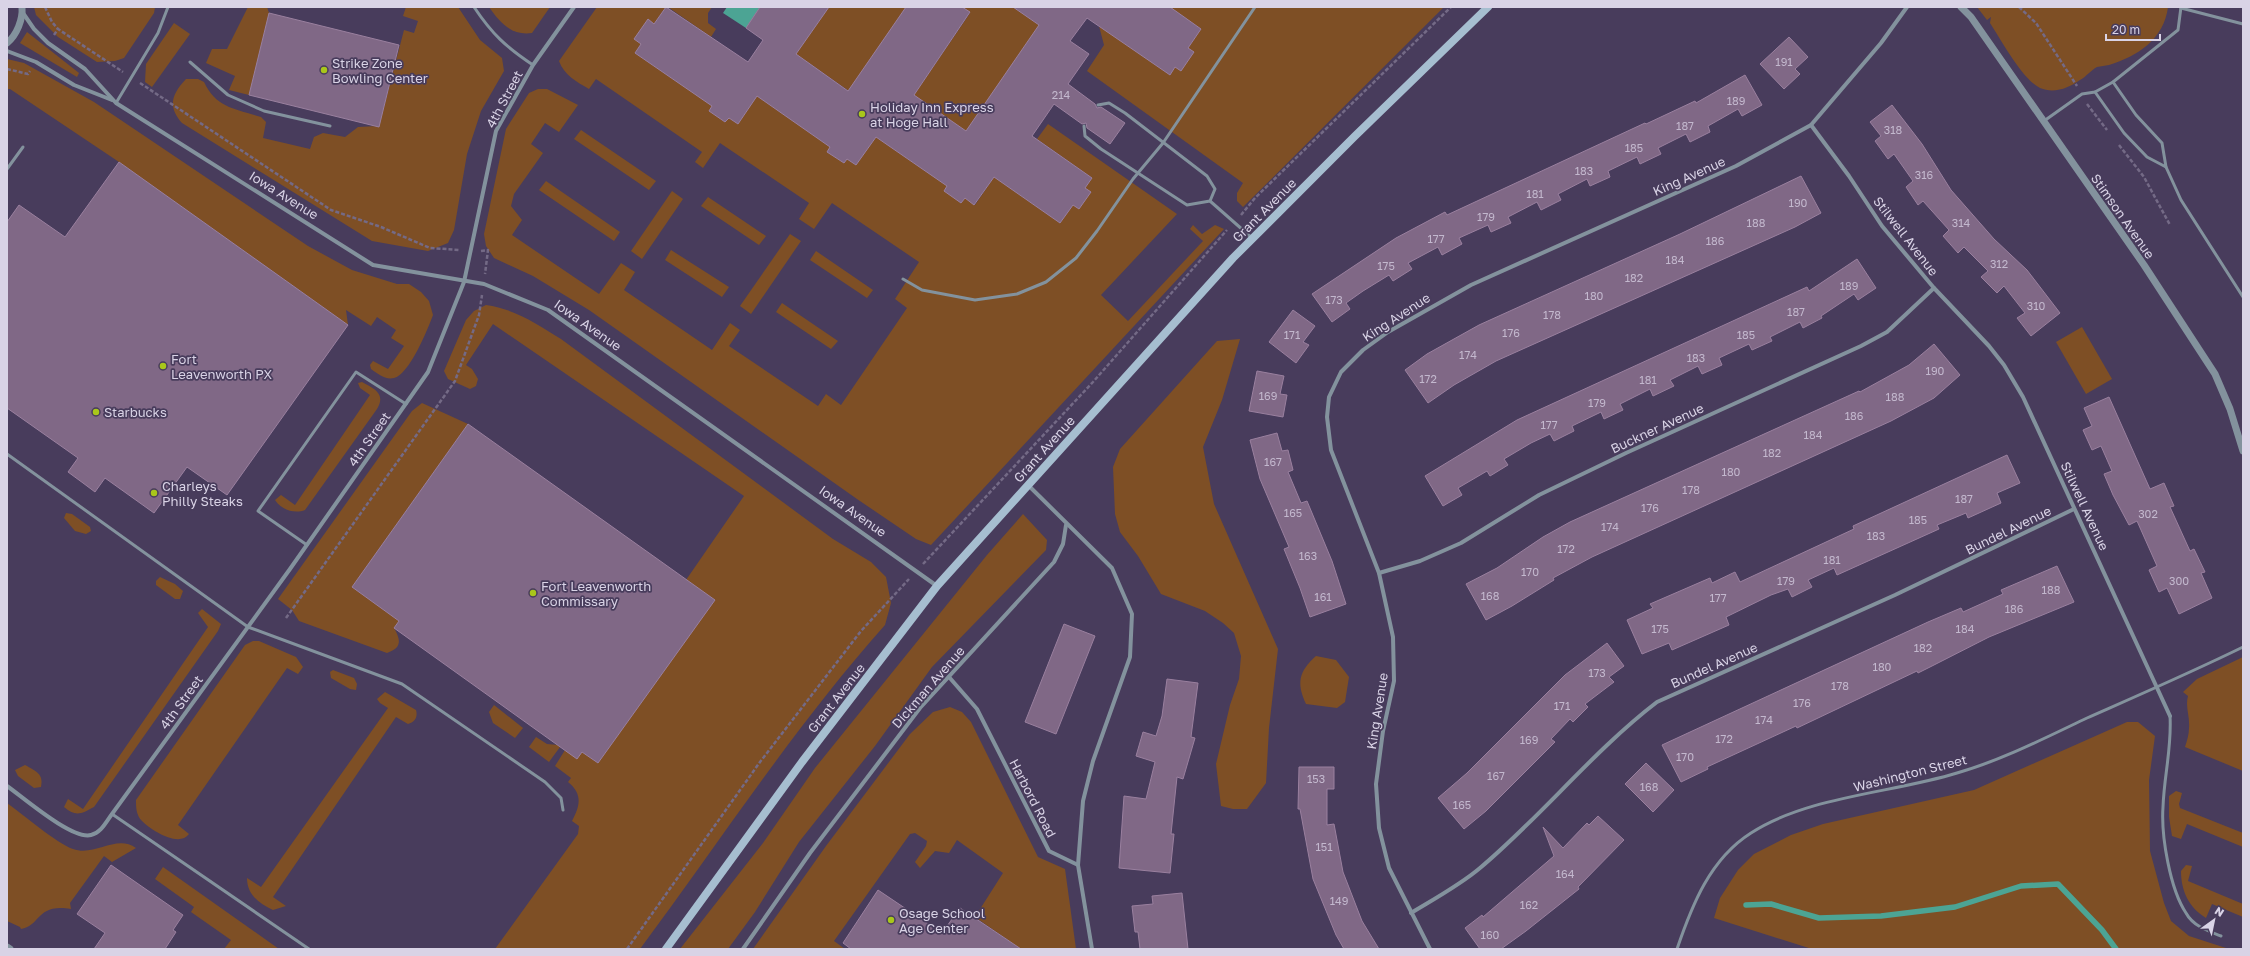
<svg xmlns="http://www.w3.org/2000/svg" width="2250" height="956" viewBox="0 0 2250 956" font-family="'Golos Text',sans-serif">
<rect width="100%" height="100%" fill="#483c5c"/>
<g fill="#7e4f25">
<polygon points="34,7 155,7 154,13 124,58 115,61 97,62 58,37 36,15"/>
<polygon points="248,7 267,7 269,13 249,95 229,90 235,76 206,63 212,49 227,49"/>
<path d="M406,7H458L480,40L502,58L504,71L481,111L467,154L454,230L448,243L428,251L372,241L182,123C167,106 172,94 186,79H198L204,82C216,108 236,109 261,117L266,122L263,138L310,149L314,137L323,133L345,137L358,127L379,126L404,30L414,33L418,21L403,16Z"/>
<path d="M489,7H550L532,33C512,36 500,23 489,7Z"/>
<path d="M597,7H666L654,24L648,20L641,44L635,53L712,106L709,111L725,122L729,118L738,124L757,96L830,147L827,152L844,163L847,159L856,165L876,137L947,186L945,191L961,203L965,198L975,205L994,177L1060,223L1073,205L1079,208L1091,192L1085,188L1092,178L1037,139L1048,124L1177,214L1101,295L1128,321L1203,241L1190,229L1193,225L1202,234L1215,225L1224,229L931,545L916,539L857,499L589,310L533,276L494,258L486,246L484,234L506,129L529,93L538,89H547L578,105L559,132L545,123L531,144L543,153L514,194L511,206L522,220L512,235L599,294L621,263L635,272L624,290L712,350L730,323L740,330L729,346L818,406L826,394L841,405L907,308L895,299L919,262L832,203L814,229L799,219L809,203L720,143L703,168L695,162L702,152L596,79L589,89C577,82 564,75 559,61Z"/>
<polygon points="668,7 712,7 708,13 708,23 716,29 711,37"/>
<polygon points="829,7 906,7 866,103 796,54"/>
<polygon points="962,7 1013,7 1039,25 984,144 914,95 970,13"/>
<polygon points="1170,7 1444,7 1243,207 1237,201 1237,193 1243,183 1087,71 1104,45 1099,26 1170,75 1175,67 1194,52 1188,48 1201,29"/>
<path d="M1977,7H2168C2164,39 2138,56 2109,65C2105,66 2101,66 2097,67C2091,70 2086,77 2080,80C2069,88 2054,94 2040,88C2023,80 2001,40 1990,23L1991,17L1987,20Z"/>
<polygon points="174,23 190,34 152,87 145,82 146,64"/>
<polygon points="27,32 79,73 77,77 20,43"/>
<path d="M7,59L24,63L94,102L308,246L352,270L397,284H409L421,292L429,301L433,315C428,329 409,375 394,378C385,380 378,374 371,369L370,365L373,361L388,369L404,346L391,338L396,330L377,317L371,326L346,310L348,325L119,162L10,89H7Z"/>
<polygon points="581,130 656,181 649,190 574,139"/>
<polygon points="546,181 620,232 614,241 539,190"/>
<polygon points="672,191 683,199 642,259 631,251"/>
<polygon points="708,197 766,236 759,245 701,206"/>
<polygon points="790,234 801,241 751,314 740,306"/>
<polygon points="671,250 729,287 722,297 665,260"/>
<polygon points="816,251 873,290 867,298 810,260"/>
<polygon points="782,303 838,341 831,349 776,312"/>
<path d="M486,305C515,309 537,324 561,339L833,539L871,562L886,577L891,603L885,625C795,726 721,840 640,949H495L578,834L579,826L572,821C580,806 583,794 568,782L571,778L555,766L565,750L582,752L598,763L714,600L686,580L744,496L493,324L466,365L472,369L478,379L476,386L470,389L448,379L444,371L466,320L474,311Z"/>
<polygon points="2082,327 2112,379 2086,394 2056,342"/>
<polygon points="1240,339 1222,400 1203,447 1214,504 1278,649 1269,728 1266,783 1247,809 1233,809 1221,806 1216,764 1230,705 1239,679 1241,656 1234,633 1223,623 1205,611 1161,594 1138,556 1120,532 1115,514 1113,467 1120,449 1217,341"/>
<path d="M362,382C375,389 386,394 377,409L305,510C295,514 281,510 275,500L281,495L295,505L370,395L360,388L358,383Z"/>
<path d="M422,403L468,424L352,587L399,621L394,628C401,640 402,648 387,653L299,621L292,610L278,599L412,411Z"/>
<polygon points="66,513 72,514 90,527 91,531 86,534 75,531 64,518"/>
<polygon points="1023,514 1047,540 1046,550 932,667 875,746 799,842 755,912 728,949 680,949 763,843 815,768 987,555"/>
<polygon points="160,577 175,584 183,591 180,599 175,599 156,585 156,581"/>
<path d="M202,609L221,624L218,631L94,807C81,814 76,817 64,807L68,799L83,809L208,627L198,613Z"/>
<path d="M253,641H259L296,657L303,667L298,674L287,668L178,825L189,834C179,848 151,830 142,821C136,815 136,807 136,800L245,645Z"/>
<path d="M1316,656L1336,660L1349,677L1345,702L1337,708L1306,704C1296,683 1299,671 1316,656Z"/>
<path d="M2243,657V771L2185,747C2187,741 2189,734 2189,728C2190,716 2185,707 2188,696L2183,692L2197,679Z"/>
<polygon points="333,670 354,678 357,684 356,690 350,689 331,678 330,672"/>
<path d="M385,692L416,710C418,717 415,722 408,724L396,717L273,897L286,906L273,910C259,903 247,895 247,878L261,887L388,708L380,703L377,699Z"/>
<polygon points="494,705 523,728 515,738 493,723 489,712"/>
<polygon points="950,707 962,712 971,722 1038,857 1065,869 1076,949 1009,949 1012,943 975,917 1003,873 957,840 949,853 935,851 920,868 915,862 926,846 927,841 915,833 910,834 834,941 845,949 753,949 826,846 910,734 933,712"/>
<polygon points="2127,722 2138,722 2155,736 2149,780 2150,851 2164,903 2171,921 2189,936 2229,949 1812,949 1714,918 1720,898 1738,870 1754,854 1791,835 1823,824 1974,790"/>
<polygon points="536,737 547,744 558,745 560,747 549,762 529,747"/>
<path d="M25,765C36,771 44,774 41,787L34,788L18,776L15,770Z"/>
<polygon points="2176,791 2182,793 2179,804 2180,808 2243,833 2243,847 2187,824 2181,839 2172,836 2169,817 2169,796"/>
<path d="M7,803C24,815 56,843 73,849C95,857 116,834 136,848L112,862L104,856L70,903L71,909C36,903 41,926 21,929L20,927L7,921Z"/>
<path d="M2186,865L2192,866L2188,881L2243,904V917L2212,904L2206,918C2188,907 2181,890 2181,871Z"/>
<polygon points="163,867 279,949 224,949 231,940 191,912 194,907 155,879"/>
</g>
<polygon fill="#4ca494" points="727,7 760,7 746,28 723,13"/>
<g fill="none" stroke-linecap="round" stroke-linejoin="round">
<polyline stroke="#4ca494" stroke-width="5.5" points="1746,905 1771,904 1819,918 1881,916 1955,907 2021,886 2058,884 2102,930 2116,949"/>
</g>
<g fill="#806886" stroke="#9a809f">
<polygon points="666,7 748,62 763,40 746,28 760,7 829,7 796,54 848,91 906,7 962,7 970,12 914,95 966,131 1039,25 1013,7 1170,7 1201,29 1188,48 1194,52 1181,71 1175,67 1170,75 1087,18 1070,41 1089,54 1068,84 1095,104 1097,108 1101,107 1125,123 1110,144 1087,128 1086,123 1082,124 1054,104 1032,136 1092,178 1085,188 1091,192 1079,209 1073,205 1060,223 994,177 974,205 965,198 961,203 944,191 947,186 876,137 856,165 847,159 844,163 827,152 830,147 757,96 738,124 729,118 725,122 709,111 712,106 635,53 641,44 634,39 648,19 654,24"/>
<polygon points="269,13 399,45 379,127 249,95"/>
<polygon points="1789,37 1808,57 1795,69 1800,74 1784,89 1760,64"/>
<polygon points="1745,75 1762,105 1742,116 1738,109 1708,126 1710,132 1690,142 1686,134 1658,148 1661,154 1640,164 1637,157 1608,171 1610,177 1590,186 1587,179 1558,194 1561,200 1541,210 1537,202 1508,217 1511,223 1491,232 1488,225 1459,238 1462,244 1442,255 1438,247 1408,263 1412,269 1393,281 1389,275 1363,291 1346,303 1350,309 1332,322 1312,294 1396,238 1445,212 1447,215 1645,123 1646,124 1695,101 1696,103"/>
<polygon points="1892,105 1922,144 1951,190 1994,239 2027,270 2060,313 2031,336 2017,318 2025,313 2004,286 1997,293 1981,277 1988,271 1964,247 1958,253 1943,236 1949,230 1923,201 1918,205 1906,187 1913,181 1894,154 1888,159 1875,141 1881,136 1870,122"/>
<polygon points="119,162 348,325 227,495 187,467 154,513 105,478 95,492 83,483 68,472 78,458 7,408 7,222 19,205 65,237"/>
<polygon points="1801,176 1821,213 1795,227 1496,361 1454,385 1428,403 1405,370 1427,354 1479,325 1680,234"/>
<polygon points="1857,259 1876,288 1858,300 1854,294 1821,316 1822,318 1803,328 1800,322 1770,337 1772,341 1752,350 1749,344 1719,358 1722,365 1702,374 1698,366 1670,380 1674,386 1653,396 1650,389 1620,404 1623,410 1604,419 1601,412 1572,426 1574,431 1554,441 1550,434 1531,443 1504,459 1508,465 1490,476 1487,471 1458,488 1462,495 1443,506 1425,476 1517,420 1807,287 1809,291"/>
<polygon points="1293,310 1315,326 1303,342 1309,345 1296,363 1269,342"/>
<polygon points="1934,344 1960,375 1934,398 1891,421 1592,557 1553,578 1554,580 1512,606 1486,620 1466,584 1497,568 1543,537 1570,522 1859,391 1860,392 1909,365"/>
<polygon points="1257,371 1284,376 1280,394 1287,395 1283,417 1249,411"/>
<polygon points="2109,397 2150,489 2164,483 2174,506 2170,507 2190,551 2194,549 2205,572 2201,573 2212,598 2179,614 2167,588 2159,592 2149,570 2157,566 2137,521 2129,525 2113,495 2104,474 2112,471 2101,446 2092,450 2083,430 2092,426 2084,408"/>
<polygon points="468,424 715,600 598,763 582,752 577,759 394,628 399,621 352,587"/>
<polygon points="1277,433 1282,451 1288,450 1293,470 1288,472 1301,503 1307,501 1332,561 1346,604 1310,617 1300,588 1284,549 1289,547 1260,479 1250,440"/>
<polygon points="2007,455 2020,483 1997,493 2001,503 1968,518 1966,513 1937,525 1939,529 1837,575 1834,568 1808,580 1812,587 1792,597 1788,589 1771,595 1726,617 1729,625 1672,650 1669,643 1642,654 1627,620 1653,608 1650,604 1710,578 1712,583 1735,572 1740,582 1854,529 1853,526"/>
<polygon points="2057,566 2074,602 1989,637 1932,666 1918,673 1917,671 1797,728 1796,726 1707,767 1708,769 1681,782 1662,745 1928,622 1961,608 1963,612 2003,594 2001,590"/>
<polygon points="1064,624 1095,636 1056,734 1025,722"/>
<polygon points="1607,643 1624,666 1609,677 1614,682 1585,704 1588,707 1573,722 1570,719 1551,739 1555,742 1486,811 1464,829 1438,798 1467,773 1565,675"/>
<polygon points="1167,679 1198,683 1191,737 1195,738 1183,779 1177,777 1171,834 1174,834 1170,873 1119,868 1124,796 1146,799 1155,762 1136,756 1143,732 1156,736 1162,716"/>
<polygon points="1646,763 1674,790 1653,812 1625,784"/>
<polygon points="1299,767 1334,767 1334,789 1327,789 1327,825 1334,824 1343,872 1362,921 1379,949 1344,949 1336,935 1313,879 1300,809 1298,809"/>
<polygon points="1598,816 1624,840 1578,887 1579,889 1526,931 1501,949 1480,949 1465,928 1482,915 1483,917 1554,856 1543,827 1563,848 1587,823 1589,825"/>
<polygon points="111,865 183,915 173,930 176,932 165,949 94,949 105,933 77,914"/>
<polygon points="878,890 942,933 960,908 1021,949 851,949 843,943"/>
<polygon points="1182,893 1188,949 1140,949 1138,932 1135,932 1132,906 1153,904 1152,896"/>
</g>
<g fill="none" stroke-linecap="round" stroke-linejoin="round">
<g stroke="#746a86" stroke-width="2.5" stroke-dasharray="4 2" stroke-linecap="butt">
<polyline points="45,7 52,22 58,29"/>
<polyline points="2019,7 2036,23 2077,86"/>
<polyline points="54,35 58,29 123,72"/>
<polyline points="7,69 28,74 30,71"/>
<polyline points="140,83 331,210 381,227 430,248 460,250"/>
<polyline points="2087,104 2107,130"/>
<polyline points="2119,145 2144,177 2170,225"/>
<polyline points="1241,215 1255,198 1451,7"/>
<polyline points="481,251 488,250 485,274"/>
<polyline points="923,564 1093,382 1227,230"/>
<polyline points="286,618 455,381 479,315 482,295"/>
<polyline points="627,949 760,762 861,631 909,579"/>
</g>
<g stroke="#83929d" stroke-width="3">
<path d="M474,7C492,34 506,47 533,65"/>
<polyline points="2181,8 2243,24"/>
<polyline points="190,62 228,95 264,111 330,126"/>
<polyline points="2095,92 2124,133 2147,157 2166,167 2162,143 2136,115 2113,82"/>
<polyline points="116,103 158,33 168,7"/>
<polyline points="1098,105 1109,103 1125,113 1207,176 1215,189 1210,201 1252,238"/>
<polyline points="2044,121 2082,94 2095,92 2113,82 2178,30 2181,7"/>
<polyline points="1084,126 1085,136 1101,149 1187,205 1210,201"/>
<polyline points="2166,167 2181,200 2243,297"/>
<polyline points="7,169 23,147"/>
<polyline points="903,279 922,290 975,300 1017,294 1046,282 1076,258 1097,231 1133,179 1163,143 1255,7"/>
<polyline points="7,454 248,627 402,684 545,782 561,798 563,810"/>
<polyline points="307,545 258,511 356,372 406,404"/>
<path d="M2170,716C2172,747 2164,776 2163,807C2161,836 2170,889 2186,913C2193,926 2208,931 2221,936"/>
<polyline points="112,814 309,949"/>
<path d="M1677,949C1692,905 1710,859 1751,833C1808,796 1893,793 1957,773C2002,760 2045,738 2087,718C2139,695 2192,672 2243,647"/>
</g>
<g stroke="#83929d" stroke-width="4">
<polyline points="23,13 34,29 48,43 85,69 116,103 373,265 484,284 548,310 937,586"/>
<polyline points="7,51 36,62 74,85 112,100"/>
<polyline points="1811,125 1849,176 1882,226 1934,288 1989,346 2004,365 2023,397 2170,716"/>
<polyline points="1028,485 1112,568 1132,614 1130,657 1093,761 1083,801 1078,865 1092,949"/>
<polyline points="1379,573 1420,561 1461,543 1539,495 1626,453 1861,346 1887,332 1934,288"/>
<polyline points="949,677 977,709 1049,851 1078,865"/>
<path d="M7,786C24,798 72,840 91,835C101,833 106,822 112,814L290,569L428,372L464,282L496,131L533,65L574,7"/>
<path d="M1411,913C1434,899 1460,885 1480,868C1542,816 1593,751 1657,702L1895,595L2074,509"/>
<polyline points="743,949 810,853 920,708 1054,562 1063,544 1066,525"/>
<polyline points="1430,949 1389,868 1379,828 1376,784 1383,731 1394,681 1393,637 1379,573 1331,450 1327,417 1329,397 1341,372 1363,350 1388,332 1471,285 1736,166 1811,125 1881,43 1907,7"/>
</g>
<g stroke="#83929d" stroke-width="7">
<polyline points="1961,7 1971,17 2144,265 2215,374 2230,409 2243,451"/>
<path d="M7,43C17,35 23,19 22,7"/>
<polyline points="7,947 10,949"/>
</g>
<polyline stroke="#a6bed0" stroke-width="8" points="666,949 802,762 937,586 1233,258 1355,136 1488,7"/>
</g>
<g fill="#a9c71a" stroke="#483c5c" stroke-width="1.5">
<circle cx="324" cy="70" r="4"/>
<circle cx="862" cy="114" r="4"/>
<circle cx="163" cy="366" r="4"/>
<circle cx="96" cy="412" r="4"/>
<circle cx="154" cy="493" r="4"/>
<circle cx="533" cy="593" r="4"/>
<circle cx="891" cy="920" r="4"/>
</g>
<g text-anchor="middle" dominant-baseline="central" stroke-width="3.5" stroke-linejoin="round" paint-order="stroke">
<g font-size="11" fill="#c3b8ce">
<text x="1784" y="61">191</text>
<text x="1061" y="94">214</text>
<text x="1736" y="100">189</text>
<text x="1685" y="125">187</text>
<text x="1893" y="129">318</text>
<text x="1634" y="147">185</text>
<text x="1584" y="170">183</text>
<text x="1924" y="174">316</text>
<text x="1535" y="193">181</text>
<text x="1798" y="202">190</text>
<text x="1486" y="216">179</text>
<text x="1756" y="222">188</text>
<text x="1961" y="222">314</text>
<text x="1436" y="238">177</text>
<text x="1715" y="240">186</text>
<text x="1675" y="259">184</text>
<text x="1999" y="263">312</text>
<text x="1386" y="265">175</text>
<text x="1634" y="277">182</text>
<text x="1849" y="285">189</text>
<text x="1594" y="295">180</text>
<text x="1334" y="299">173</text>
<text x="2036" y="305">310</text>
<text x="1796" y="311">187</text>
<text x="1552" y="314">178</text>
<text x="1511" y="332">176</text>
<text x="1292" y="334">171</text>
<text x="1746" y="334">185</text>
<text x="1468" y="354">174</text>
<text x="1696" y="357">183</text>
<text x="1935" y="370">190</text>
<text x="1428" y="378">172</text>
<text x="1648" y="379">181</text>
<text x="1268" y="395">169</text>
<text x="1895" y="396">188</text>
<text x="1597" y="402">179</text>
<text x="1854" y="415">186</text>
<text x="1549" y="424">177</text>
<text x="1813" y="434">184</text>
<text x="1772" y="452">182</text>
<text x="1273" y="461">167</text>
<text x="1731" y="471">180</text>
<text x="1691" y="489">178</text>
<text x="1964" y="498">187</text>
<text x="1650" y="507">176</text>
<text x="1293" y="512">165</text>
<text x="2148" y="513">302</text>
<text x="1918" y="519">185</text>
<text x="1610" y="526">174</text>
<text x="1876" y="535">183</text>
<text x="1566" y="548">172</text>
<text x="1308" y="555">163</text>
<text x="1832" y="559">181</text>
<text x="1530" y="571">170</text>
<text x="1786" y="580">179</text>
<text x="2179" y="580">300</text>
<text x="2051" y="589">188</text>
<text x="1490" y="595">168</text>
<text x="1323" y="596">161</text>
<text x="1718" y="597">177</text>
<text x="2014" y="608">186</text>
<text x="1660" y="628">175</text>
<text x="1965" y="628">184</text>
<text x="1923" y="647">182</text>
<text x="1882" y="666">180</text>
<text x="1597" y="672">173</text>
<text x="1840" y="685">178</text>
<text x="1802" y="702">176</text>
<text x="1562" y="705">171</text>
<text x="1764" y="719">174</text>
<text x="1724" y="738">172</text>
<text x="1529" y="739">169</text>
<text x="1685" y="756">170</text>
<text x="1496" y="775">167</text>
<text x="1316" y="778">153</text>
<text x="1649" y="786">168</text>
<text x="1462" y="804">165</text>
<text x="1324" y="846">151</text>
<text x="1565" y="873">164</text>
<text x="1339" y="900">149</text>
<text x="1529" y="904">162</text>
<text x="1490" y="934">160</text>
</g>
<g font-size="13" fill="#d9d3e6" stroke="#483c5c" text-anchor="start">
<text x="332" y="63">Strike Zone<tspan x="332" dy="15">Bowling Center</tspan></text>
<text x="870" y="107">Holiday Inn Express<tspan x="870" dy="15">at Hoge Hall</tspan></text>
<text x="171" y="359">Fort<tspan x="171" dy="15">Leavenworth PX</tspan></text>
<text x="104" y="412">Starbucks</text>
<text x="162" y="486">Charleys<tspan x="162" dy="15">Philly Steaks</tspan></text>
<text x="541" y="586">Fort Leavenworth<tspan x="541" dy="15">Commissary</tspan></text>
<text x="899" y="913">Osage School<tspan x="899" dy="15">Age Center</tspan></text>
</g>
<g font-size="13" fill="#d9d3e6" stroke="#483c5c">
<text transform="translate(504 99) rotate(-62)">4th Street</text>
<text transform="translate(1689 176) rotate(-24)">King Avenue</text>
<text transform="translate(284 195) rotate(32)">Iowa Avenue</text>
<text transform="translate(1264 210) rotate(-45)">Grant Avenue</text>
<text transform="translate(2123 216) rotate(55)">Stimson Avenue</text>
<text transform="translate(1906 236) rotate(52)">Stilwell Avenue</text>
<text transform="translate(1396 317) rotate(-33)">King Avenue</text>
<text transform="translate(588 325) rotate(35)">Iowa Avenue</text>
<text transform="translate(1657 428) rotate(-25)">Buckner Avenue</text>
<text transform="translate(369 439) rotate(-55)">4th Street</text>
<text transform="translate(1044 449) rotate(-48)">Grant Avenue</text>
<text transform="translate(2085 506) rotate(65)">Stilwell Avenue</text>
<text transform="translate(853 511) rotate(35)">Iowa Avenue</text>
<text transform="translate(2008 530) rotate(-26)">Bundel Avenue</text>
<text transform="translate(1714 665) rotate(-24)">Bundel Avenue</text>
<text transform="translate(928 687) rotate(-49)">Dickman Avenue</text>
<text transform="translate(836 698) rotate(-52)">Grant Avenue</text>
<text transform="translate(181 702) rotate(-54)">4th Street</text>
<text transform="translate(1377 711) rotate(-81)">King Avenue</text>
<text transform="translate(1910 773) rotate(-14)">Washington Street</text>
<text transform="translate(1033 798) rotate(63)">Harbord Road</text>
</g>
</g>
<rect width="2250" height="956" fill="none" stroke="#d9d3e6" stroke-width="16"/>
<g transform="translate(2214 920) rotate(33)" stroke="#483c5c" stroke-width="3" paint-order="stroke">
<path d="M0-3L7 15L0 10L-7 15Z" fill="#d9d3e6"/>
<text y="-6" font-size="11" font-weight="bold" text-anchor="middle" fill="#d9d3e6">N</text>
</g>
<path d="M2106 34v6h54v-6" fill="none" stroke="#d9d3e6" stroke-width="2"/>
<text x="2112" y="34" font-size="12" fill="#d9d3e6" stroke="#483c5c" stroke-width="3" paint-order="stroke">20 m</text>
</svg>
